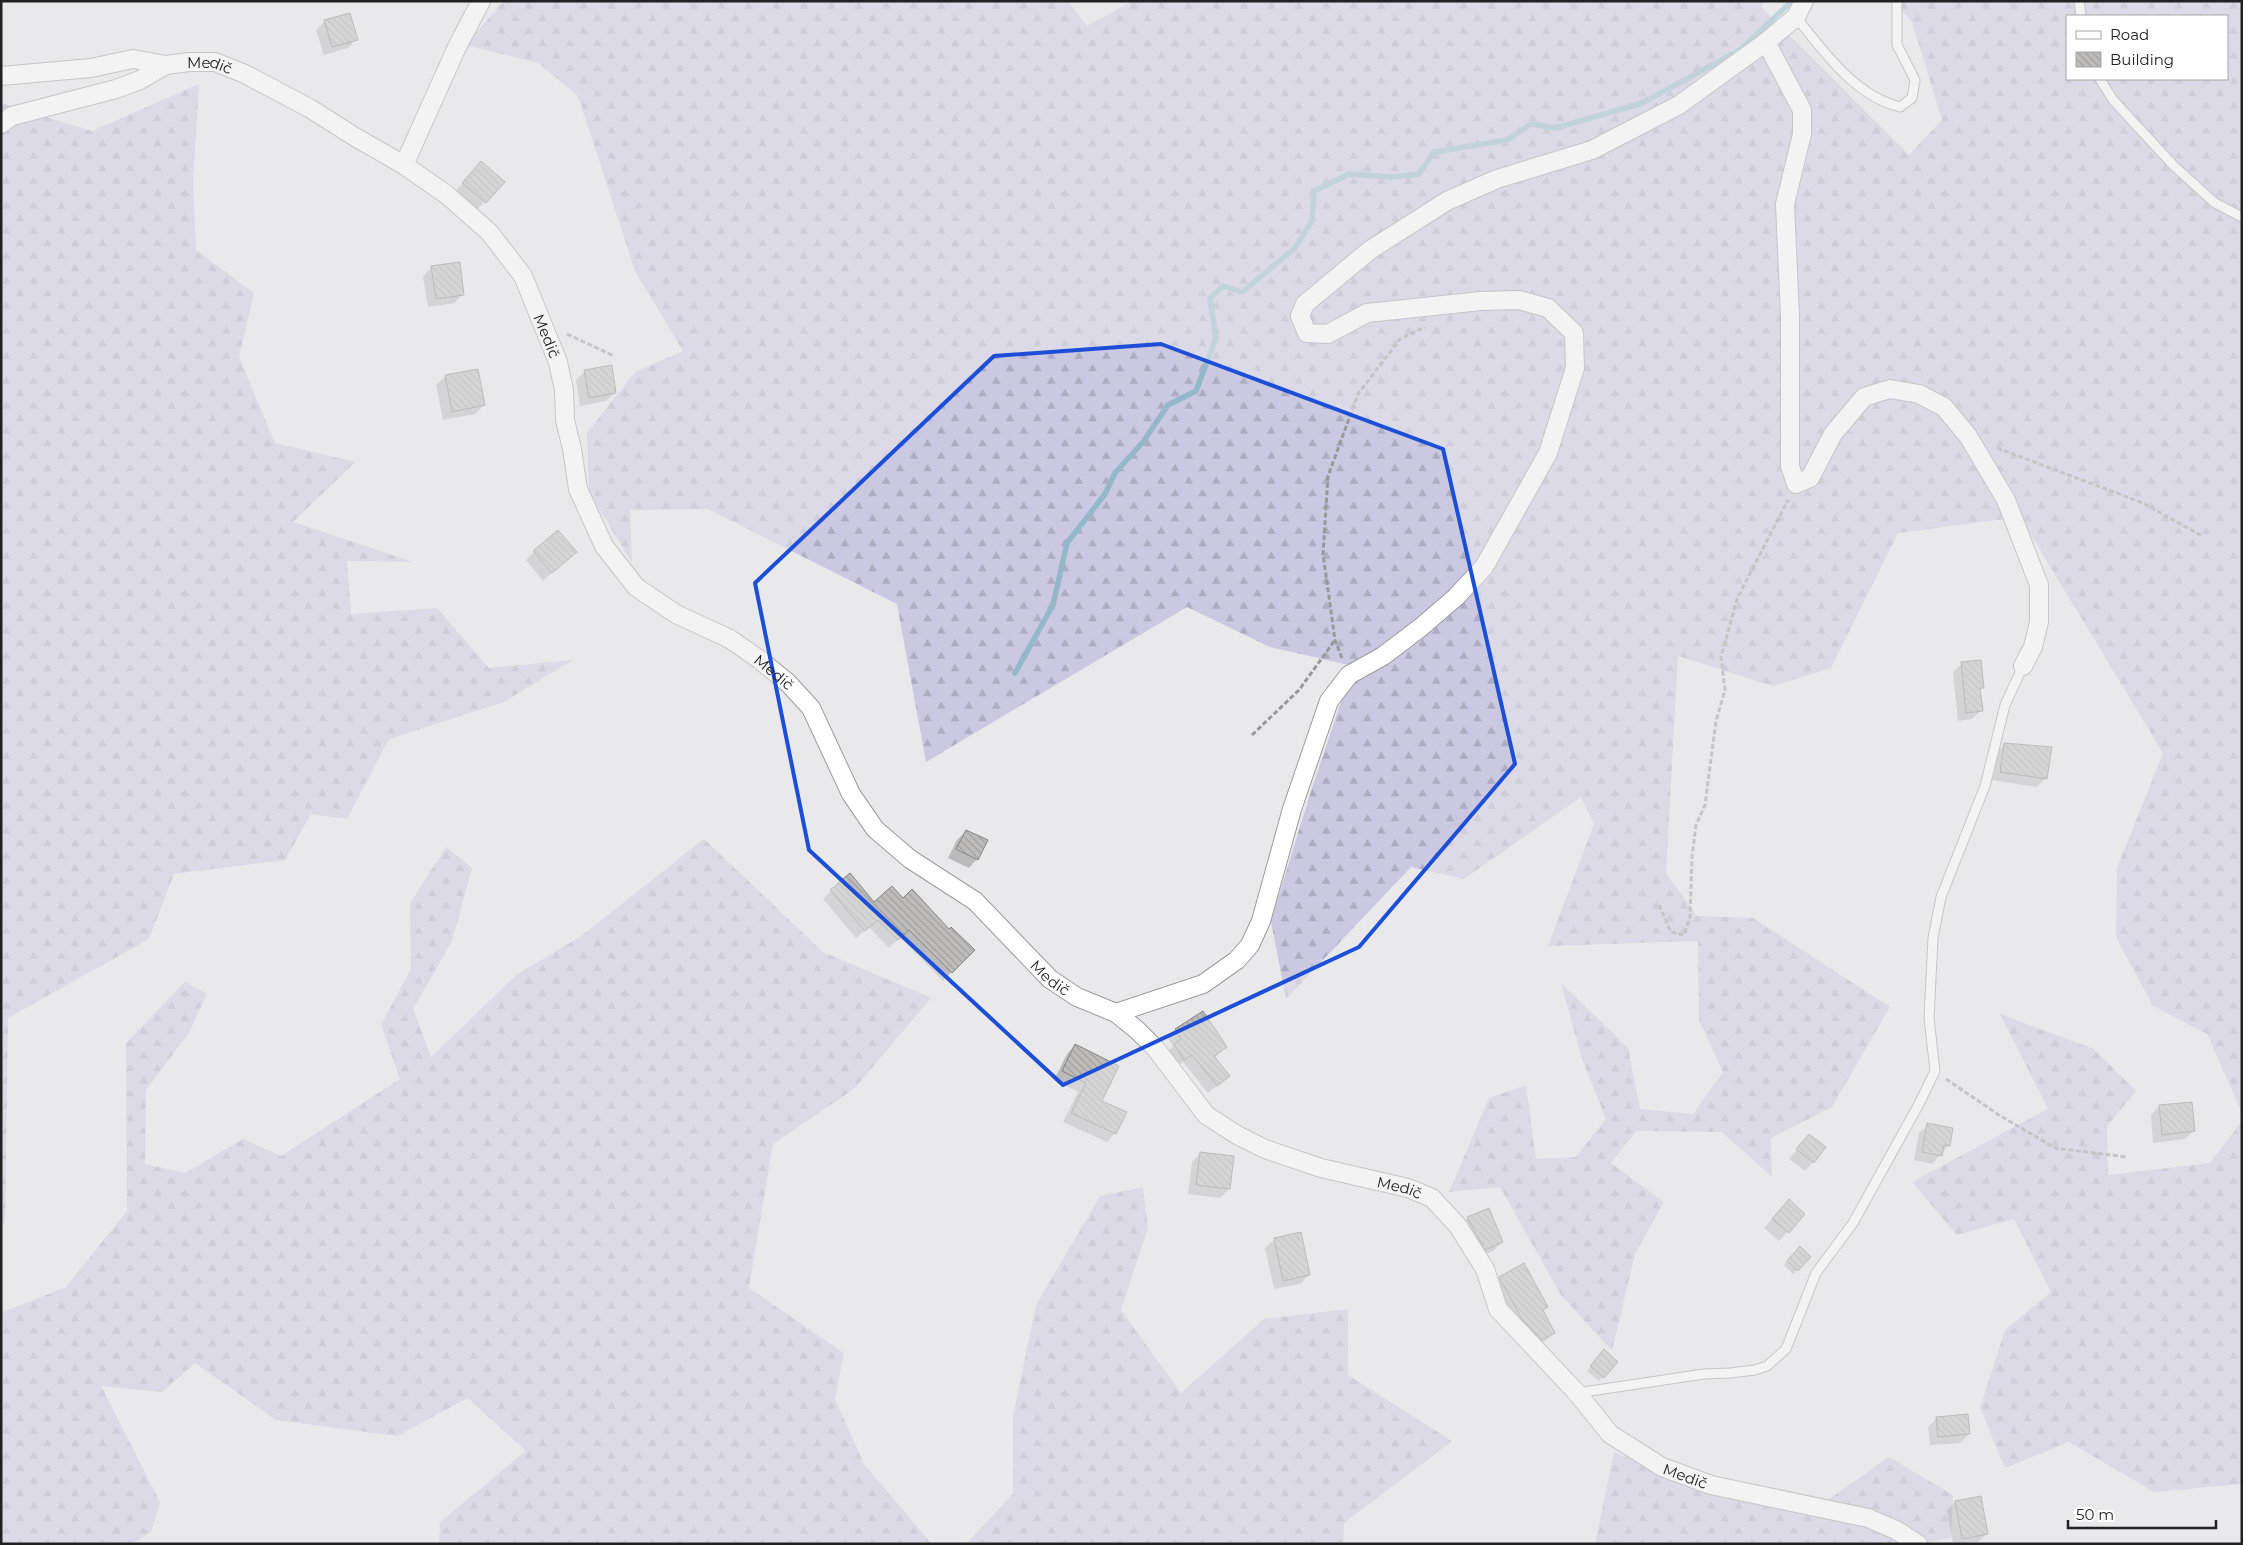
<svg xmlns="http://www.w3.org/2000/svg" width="2243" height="1545" viewBox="0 0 2243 1545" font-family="Montserrat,sans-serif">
<defs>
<pattern id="forest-firs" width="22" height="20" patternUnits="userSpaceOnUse" patternTransform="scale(1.25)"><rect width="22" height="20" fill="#cbc8e1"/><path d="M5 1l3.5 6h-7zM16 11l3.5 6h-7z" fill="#aeacc1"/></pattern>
<pattern id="building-back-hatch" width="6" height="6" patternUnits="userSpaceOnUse" patternTransform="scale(1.25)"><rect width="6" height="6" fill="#bebcbb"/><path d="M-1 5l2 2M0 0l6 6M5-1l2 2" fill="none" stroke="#a3a1a0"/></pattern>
</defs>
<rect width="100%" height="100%" fill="#e9e9eb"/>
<g fill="url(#forest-firs)" fill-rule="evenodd">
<path d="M504,1H1068L1087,26L1132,1H1764L1761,7L1909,155L1942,120L1912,22L1892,1H2242V1113L2207,1034L2153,1006L2116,937L2117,868L2163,753L2020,517L1898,533L1831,668L1773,686L1678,656L1666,873L1697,916L1753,918L1890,1007L1832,1107L1771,1138L1772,1177L1722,1132L1636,1131L1611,1163L1664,1202L1635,1254L1612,1351L1561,1295L1500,1187L1449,1192L1489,1098L1526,1085L1536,1159L1576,1157L1606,1119L1582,1059L1561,983L1628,1048L1640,1109L1693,1114L1723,1072L1699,1020L1698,941L1548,946L1594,824L1581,797L1464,879L1411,867L1286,999L1271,921L1311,791L1353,666L1270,647L1187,607L926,762L897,604L708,509L630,510L632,563L589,492L587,433L635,372L683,351L635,271L578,96L538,63L465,45ZM2067,16H2227V79H2067Z"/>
<polygon points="199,84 193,182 196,250 254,293 239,357 275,443 355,462 293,522 413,562 347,561 351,614 437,608 489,668 573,660 504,702 389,739 347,819 311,814 285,860 174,874 149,939 8,1018 5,1224 1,1222 1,103 92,131"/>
<polygon points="704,839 823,952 931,998 854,1089 773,1144 749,1288 844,1353 835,1399 864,1464 932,1544 439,1544 440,1522 526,1451 468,1398 397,1436 276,1420 195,1363 162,1392 101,1386 160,1502 151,1532 132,1544 1,1544 1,1313 66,1287 127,1211 126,1043 185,982 207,994 189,1033 146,1090 145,1164 185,1173 243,1139 281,1156 400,1079 381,1025 411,969 410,903 446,847 472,868 452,941 413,1009 431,1057 516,975 580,937"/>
<polygon points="2000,1014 2094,1049 2136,1091 2107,1126 2108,1175 2210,1163 2242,1121 2242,1484 2154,1492 2069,1442 2005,1468 1980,1408 2005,1330 2051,1292 2014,1219 1957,1235 1912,1182 2048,1109"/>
<polygon points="1143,1187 1148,1228 1121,1310 1181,1393 1264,1319 1348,1309 1348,1375 1452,1441 1344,1523 1343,1544 966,1544 1013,1494 1013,1416 1036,1305 1100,1196"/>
<polygon points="1614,1452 1722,1498 1825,1502 1889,1457 1953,1495 1951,1538 1918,1544 1595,1544"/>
</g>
<g fill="#0003">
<polygon points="325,21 356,39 348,48 324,55 316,30"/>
<polygon points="472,172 503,182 476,211 455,192"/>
<polygon points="432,267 463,294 454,303 428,307 423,276"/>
<polygon points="477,370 484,405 475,414 443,420 436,385 445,377"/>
<polygon points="584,372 615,393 606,401 580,406 576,380"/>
<polygon points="534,552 575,552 543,581 526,560"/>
<polygon points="1962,664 1983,687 1979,691 1981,710 1972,719 1958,721 1953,672"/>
<polygon points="2005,744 2046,778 2037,787 1992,780 1996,753"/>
<polygon points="966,831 977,859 969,868 948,858 957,840"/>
<polygon points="849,875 874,904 903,899 949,931 973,950 943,981 900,937 889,948 869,927 856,938 823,899"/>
<polygon points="1176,1030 1226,1047 1214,1058 1228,1076 1208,1093 1183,1062 1176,1067 1167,1053 1173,1046 1168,1038"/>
<polygon points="1075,1045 1115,1133 1107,1142 1063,1122 1078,1092 1054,1080 1067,1054"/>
<polygon points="2159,1106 2194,1131 2185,1139 2153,1143 2151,1115"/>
<polygon points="1928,1125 1951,1129 1948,1146 1932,1164 1914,1160 1919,1133"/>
<polygon points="1809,1135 1813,1162 1805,1171 1789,1159"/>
<polygon points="1201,1153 1229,1189 1220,1198 1188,1194 1192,1162"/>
<polygon points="1780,1210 1804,1214 1779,1241 1764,1228"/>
<polygon points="1468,1218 1502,1242 1493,1251 1476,1258 1459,1226"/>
<polygon points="1300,1234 1309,1275 1300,1284 1274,1289 1265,1248 1274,1240"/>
<polygon points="1800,1248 1809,1257 1793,1274 1784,1265"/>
<polygon points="1500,1278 1542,1311 1554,1332 1545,1341 1532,1348 1491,1286"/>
<polygon points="1600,1355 1616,1362 1599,1381 1587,1371"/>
<polygon points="1937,1418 1969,1434 1960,1443 1930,1445 1928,1427"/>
<polygon points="1955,1502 1987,1534 1978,1542 1953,1544 1947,1510"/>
</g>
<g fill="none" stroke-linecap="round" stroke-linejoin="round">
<polyline stroke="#93b9c8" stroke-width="5.5" points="1015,673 1053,605 1067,543 1105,494 1115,473 1143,442 1168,405 1196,391 1216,338 1210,298 1223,286 1242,292 1295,248 1312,221 1314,191 1349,174 1392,177 1419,174 1434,152 1507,140 1531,124 1556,128 1642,103 1740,50 1792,1"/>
</g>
<g fill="url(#building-back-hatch)" stroke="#868483">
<polygon points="350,13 358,40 332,47 324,20"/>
<polygon points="481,161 505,182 486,203 462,183"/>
<polygon points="460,262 464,295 436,299 431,266"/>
<polygon points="612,365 616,393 589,398 584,370"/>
<polygon points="478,369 485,405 452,412 445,375"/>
<polygon points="558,530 577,552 552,573 533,551"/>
<polygon points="1981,660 1984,688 1980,688 1983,711 1966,713 1961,662"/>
<polygon points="2004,743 2052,747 2047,779 2000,772"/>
<polygon points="966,830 988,840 978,860 956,849"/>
<polygon points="850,873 874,902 892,886 903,898 912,889 949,929 951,927 975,950 952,973 909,930 898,940 878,920 865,931 830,890"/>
<polygon points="1203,1011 1227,1047 1214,1056 1230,1076 1217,1086 1192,1055 1184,1060 1174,1044 1181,1039 1175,1029"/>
<polygon points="1075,1044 1119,1066 1102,1101 1127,1112 1116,1134 1071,1113 1086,1083 1062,1071"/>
<polygon points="2192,1102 2195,1131 2162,1135 2159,1105"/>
<polygon points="1927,1123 1953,1128 1950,1146 1944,1145 1942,1156 1922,1152"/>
<polygon points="1809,1134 1826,1147 1814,1163 1796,1149"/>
<polygon points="1200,1152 1234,1156 1230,1189 1196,1185"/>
<polygon points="1789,1199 1805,1214 1789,1233 1772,1219"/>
<polygon points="1489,1208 1503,1242 1485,1250 1467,1217"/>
<polygon points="1301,1232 1310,1275 1283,1281 1274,1238"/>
<polygon points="1800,1246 1811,1257 1798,1271 1787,1261"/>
<polygon points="1524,1263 1548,1307 1543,1310 1555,1333 1542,1340 1522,1319 1499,1277"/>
<polygon points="1604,1349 1618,1362 1604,1378 1590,1366"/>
<polygon points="1968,1414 1970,1434 1938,1437 1936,1417"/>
<polygon points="1981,1496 1988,1534 1962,1539 1955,1501"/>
</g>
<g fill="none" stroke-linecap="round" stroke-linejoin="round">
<g stroke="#9b9b9d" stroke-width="11">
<g id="lane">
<polyline points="2079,1 2081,16"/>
<path d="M1796,17C1824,52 1855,96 1900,107L1912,98L1915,80L1897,45V1"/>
<polyline points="2100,79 2113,100 2174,166 2215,203 2242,217"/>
<polyline points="1577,1393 1704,1374 1730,1373 1755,1370 1767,1366 1786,1349 1816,1273 1853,1223 1919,1104 1935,1071 1929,1018 1933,938 1941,897 1985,786 2005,705 2023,666"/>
</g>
</g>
<g stroke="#9b9b9d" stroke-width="20">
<g id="street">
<polyline points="1766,42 1802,110 1802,134 1785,204 1790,317 1790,466 1796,484 1810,478 1833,434 1864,397 1890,389 1919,394 1944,407 1968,436 2006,500 2039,585 2039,622 2033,647 2023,666"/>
<polyline points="1,76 91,68 133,59 166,65"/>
<path id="s1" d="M1,124L12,116L116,89L140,80L166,65L189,62H215L245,74L311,109L355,137L404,165L447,195L489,232L523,276L558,362L564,390L565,420L572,449L578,489L604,546L636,587L676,614L730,639L760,660L788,683L811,708L851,794L875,829L910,859L975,901L1050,979L1077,997L1116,1013L1137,1030L1156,1049L1206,1115L1237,1135L1265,1149L1321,1168L1408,1188L1432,1198L1458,1226L1485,1269L1498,1309L1577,1393L1610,1434L1662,1467L1711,1485L1868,1518L1896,1530L1918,1544"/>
<polyline points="404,165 457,47 481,1"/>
<polyline points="1116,1013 1203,984 1237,960 1250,945 1261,921 1292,809 1329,701 1349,675 1383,656 1420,628 1456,597 1484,567 1548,453 1575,368 1574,333 1548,308 1519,300 1481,301 1367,313 1328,334 1307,333 1300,316 1305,304 1370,250 1447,201 1497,179 1592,150 1679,105 1766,42 1796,17 1804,1"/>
</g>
</g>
<g stroke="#99999b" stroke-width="3" stroke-dasharray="5 2.5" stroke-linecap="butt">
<polyline points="567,334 614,356"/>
<polyline points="1997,448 2143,503 2202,536"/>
<polyline points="1342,658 1335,640 1323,554 1328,476 1358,394 1400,339 1425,327"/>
<polyline points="1252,735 1299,690 1335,640"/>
<polyline points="1659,905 1671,932 1684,935 1690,917 1692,857 1696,825 1705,805 1716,721 1725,690 1721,657 1737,599 1788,500"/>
<polyline points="1946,1079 1999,1115 2055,1148 2126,1157"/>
</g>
<use href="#lane" stroke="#fff" stroke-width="9"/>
<use href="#street" stroke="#fff" stroke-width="18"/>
</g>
<path d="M0 0H2243V1545H0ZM1161,344L1443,449L1515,764L1359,947L1063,1085L809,850L755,583L994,356Z" fill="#e9e9eb" fill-opacity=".55" fill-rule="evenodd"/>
<path fill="none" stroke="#1d4ed8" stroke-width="4" stroke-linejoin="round" d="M1161,344L1443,449L1515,764L1359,947L1063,1085L809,850L755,583L994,356Z"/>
<g text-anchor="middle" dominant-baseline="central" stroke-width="4" stroke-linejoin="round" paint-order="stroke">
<g font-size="15" fill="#212122" stroke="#fff">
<text stroke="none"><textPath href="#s1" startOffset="221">Medič</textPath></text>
<text stroke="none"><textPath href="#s1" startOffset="670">Medič</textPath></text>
<text stroke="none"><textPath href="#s1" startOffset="1105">Medič</textPath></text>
<text stroke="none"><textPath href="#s1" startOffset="1525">Medič</textPath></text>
<text stroke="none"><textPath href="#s1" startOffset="1945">Medič</textPath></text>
<text stroke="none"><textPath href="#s1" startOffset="2365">Medič</textPath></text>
</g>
</g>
<rect width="2243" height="1545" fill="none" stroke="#212122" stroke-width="5"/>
<rect x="2066" y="15" width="162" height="65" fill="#ffffff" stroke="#a6a6a7"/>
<rect x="2076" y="31" width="25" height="8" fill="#ffffff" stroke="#a6a6a7"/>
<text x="2110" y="40" font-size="15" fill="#212122">Road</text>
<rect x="2076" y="52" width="25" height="15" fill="url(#building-back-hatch)" stroke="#a6a6a7"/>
<text x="2110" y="65" font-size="15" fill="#212122">Building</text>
<path d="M2068 1520v8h148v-8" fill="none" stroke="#212122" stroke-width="2.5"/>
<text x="2076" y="1520" font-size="15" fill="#212122" stroke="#ffffff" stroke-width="4" paint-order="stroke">50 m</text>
</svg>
